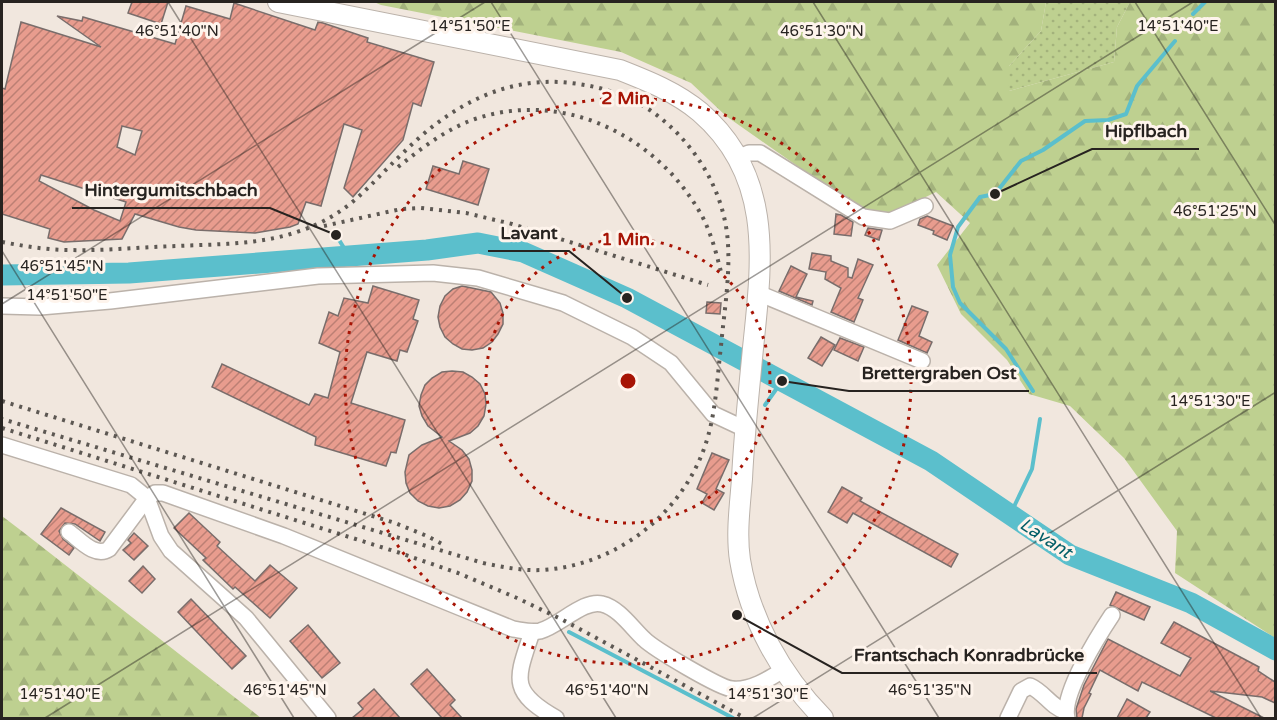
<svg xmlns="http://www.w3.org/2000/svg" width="1277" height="720" viewBox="0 0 1277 720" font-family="'Varela Round',sans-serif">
<defs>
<pattern id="grass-dots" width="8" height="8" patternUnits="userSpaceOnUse" patternTransform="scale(1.5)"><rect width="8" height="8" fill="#bed090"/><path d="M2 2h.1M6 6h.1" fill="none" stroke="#a3b27c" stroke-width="1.8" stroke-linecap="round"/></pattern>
<pattern id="forest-firs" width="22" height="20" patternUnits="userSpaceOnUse" patternTransform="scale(1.5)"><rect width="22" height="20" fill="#bed090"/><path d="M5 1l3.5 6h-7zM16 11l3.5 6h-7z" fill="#a3b27c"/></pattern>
<pattern id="building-hatch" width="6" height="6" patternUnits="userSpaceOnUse" patternTransform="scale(1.5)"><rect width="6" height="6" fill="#e89c8e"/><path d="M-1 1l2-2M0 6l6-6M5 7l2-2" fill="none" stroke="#bc7f74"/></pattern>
</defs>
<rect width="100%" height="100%" fill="#f1e7de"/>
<polygon fill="url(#grass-dots)" points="1046,2 1130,2 1117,27 1114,62 1009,91 1009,66 1041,31"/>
<g fill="url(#forest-firs)">
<polygon points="374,2 1046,2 1041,31 1009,66 1009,91 1114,62 1117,27 1130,2 1275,2 1275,638 1175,573 1177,531 1124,458 1070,406 1029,394 1007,360 961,314 937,265 970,223 936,192 887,216 863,212 726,116 691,83 621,52 381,5"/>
<polygon points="2,516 23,532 261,718 2,718"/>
</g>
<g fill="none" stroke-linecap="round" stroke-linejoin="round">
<g stroke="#5bbfcc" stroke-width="4">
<polyline points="1193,14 1205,2"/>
<polyline points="336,235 349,256"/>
<polyline points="1033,391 1006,349 960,303 953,287 950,255 958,227 980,197 995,194 1021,161 1043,150 1085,121 1108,120 1126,114 1137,86 1175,41"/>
<polyline points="765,405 782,381"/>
<polyline points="1010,515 1032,469 1040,419"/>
<polyline points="569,632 733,718"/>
</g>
<polyline stroke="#5bbfcc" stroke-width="21" points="2,275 129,273 427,250 478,243 523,252 627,298 931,461 1070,555 1191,603 1276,650"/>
</g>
<g fill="url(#building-hatch)" stroke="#796d6b" stroke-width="1.5" fill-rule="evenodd">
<polygon points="132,2 168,2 161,24 128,13"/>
<path d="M234,3L315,30L318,22L323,23L368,38L367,42L434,62L421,106L413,103L403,140L353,197L344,188L362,130L344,124L321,206L306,202L298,224L290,227L255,233L196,230L179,227L135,214L122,239L64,242L48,238L50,229L2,214V88L5,89L21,22L101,47L57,16L82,21L83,17L175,44L186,6L230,19ZM122,126L142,131L135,155L117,147ZM41,175L126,202L120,221L94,210L39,181Z"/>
<polygon points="463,161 489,169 478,205 426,189 433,166 459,174"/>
<polygon points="836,214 841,215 853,222 851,236 834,234"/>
<polygon points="927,216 953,226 947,240 933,234 934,231 918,225 920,219"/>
<polygon points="868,228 882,230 879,240 865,235"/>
<polygon points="812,253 831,256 831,261 848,268 848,277 852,278 858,259 873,265 858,298 863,300 854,322 831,312 841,288 825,279 826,272 809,269"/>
<polygon points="791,266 807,274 796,297 813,301 812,305 779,291"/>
<polygon points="373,286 419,300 413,319 418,321 407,352 400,350 397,361 367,352 351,403 405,420 396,453 391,452 386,466 315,445 316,437 212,387 222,364 309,405 315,394 328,398 340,352 319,343 329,312 338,316 344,298 368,303"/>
<polygon points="462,286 491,292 500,303 503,313 503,324 498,334 492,342 483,348 472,350 462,349 453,344 445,337 440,327 438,317 440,306 445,296 453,289"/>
<polygon points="707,302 721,303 720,314 706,313"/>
<polygon points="912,306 928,312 919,336 932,342 927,353 898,340"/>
<polygon points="821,337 835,345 822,366 808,358"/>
<polygon points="840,338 864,347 858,361 834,350"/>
<polygon points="452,371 463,372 472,377 480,384 485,394 486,404 484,416 478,426 470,433 449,441 462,450 469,459 472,470 472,481 467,492 460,500 450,506 439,508 428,506 418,501 410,493 406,483 405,472 409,455 422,445 442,437 428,426 422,416 419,406 421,395 425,385 432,378 442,372"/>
<polygon points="712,453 729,460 716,489 724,493 714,510 702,503 707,494 697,489"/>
<polygon points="842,487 862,498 860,501 958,554 951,567 853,513 847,523 828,512"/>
<polygon points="61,508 105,532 100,541 75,524 65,523 59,531 63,539 74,548 69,555 41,534"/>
<polygon points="189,513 220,542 217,546 255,581 270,565 297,588 270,618 235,587 233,589 203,560 206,558 174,528"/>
<polygon points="134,533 148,546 134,560 123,550 131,543 128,540"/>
<polygon points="143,566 155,579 142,593 129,581"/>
<polygon points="1116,592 1150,607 1144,620 1110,605"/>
<polygon points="191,599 246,656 232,669 178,612"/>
<polygon points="1174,622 1259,667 1258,671 1275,682 1275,703 1262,697 1210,691 1264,718 1216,718 1142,682 1138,691 1100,670 1089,693 1091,694 1084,708 1082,718 1077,718 1076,709 1084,685 1108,639 1180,676 1191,658 1161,643"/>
<polygon points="308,625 340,663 322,678 290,641"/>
<polygon points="427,669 455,700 450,705 462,718 442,718 411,684"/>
<polygon points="374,689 400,718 352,718 363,709 358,703"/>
<polygon points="1127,699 1150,712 1146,718 1117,718"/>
</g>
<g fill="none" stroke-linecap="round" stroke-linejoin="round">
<g stroke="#bbb2aa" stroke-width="18">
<g id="minor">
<polyline points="737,158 749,153 760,153 863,217 890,221 925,206"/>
<polyline points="758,293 922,361"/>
<polyline points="2,306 40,307 110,301 318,276 433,273 478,278 563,303 632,337 671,363 713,414 745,429"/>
<polyline points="2,445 131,485 147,498 161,536 171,551 246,618 328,718"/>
<path d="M69,532C80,540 95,558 109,549L147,498L155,493H163L284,536L513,629C521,630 531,633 540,631C559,626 584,599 602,604C619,608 632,628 644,639C654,649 720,688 732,689C750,691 769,679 783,670"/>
<path d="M532,632C517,678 508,691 556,718"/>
<path d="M1008,718L1021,691L1030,686C1044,692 1051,707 1065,711"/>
<path d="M1067,718C1061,695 1098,636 1112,615"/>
</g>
</g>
<g stroke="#bbb2aa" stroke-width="22">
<path id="major" d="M278,2L620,70C648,81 676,92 700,112C774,176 762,261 753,348C749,391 744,435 742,479C740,505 736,534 740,560C750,620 781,675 823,718"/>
</g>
<use href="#minor" stroke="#fff" stroke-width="15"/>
<use href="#major" stroke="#fff" stroke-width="20"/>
<g stroke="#5d5853" stroke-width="4" stroke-dasharray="3 6" stroke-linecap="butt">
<path d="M398,167C422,148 446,129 475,119C564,89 658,136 702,216C712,235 717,256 722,276"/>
<polyline points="324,226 401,209 421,208 466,213 512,224 708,285"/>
<path d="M2,242C24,246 46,250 69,250C105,251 141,247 177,246C217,244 258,245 297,232C349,215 367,187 404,152C446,110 498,79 559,82C593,84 626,93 654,113C696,144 725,192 728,244C730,278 724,313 721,346C717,379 716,414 705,446C681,515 616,565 543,570C522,571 503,567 483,563L2,419"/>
<polyline points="2,401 395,523 427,536 446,546"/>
<polyline points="2,428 397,552 458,573 517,598 563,620 745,718"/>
</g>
</g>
<path fill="none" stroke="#272320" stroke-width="1.5" stroke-opacity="0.45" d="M168,2L616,718M491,2L939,718M813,2L1261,718M1135,2L1276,226M2,251L294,718M2,304L485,2M45,718L1193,2M753,718L1276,392"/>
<g fill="none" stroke="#a71405" stroke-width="3" stroke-dasharray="3 6">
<circle cx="628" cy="381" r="142"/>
<circle cx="628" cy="381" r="283"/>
</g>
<g text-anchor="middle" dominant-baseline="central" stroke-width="6" stroke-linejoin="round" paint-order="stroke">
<g font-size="18" font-style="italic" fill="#045f68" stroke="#fef4ec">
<text transform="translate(1046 538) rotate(33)">Lavant</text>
</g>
</g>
<g font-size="15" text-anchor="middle" fill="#272320" stroke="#fef4ec" stroke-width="6" stroke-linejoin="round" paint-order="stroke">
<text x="470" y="31">14°51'50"E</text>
<text x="1178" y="31">14°51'40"E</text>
<text x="177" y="36">46°51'40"N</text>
<text x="822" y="36">46°51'30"N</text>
<text x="1215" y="216">46°51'25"N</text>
<text x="62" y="271">46°51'45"N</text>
<text x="67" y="300">14°51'50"E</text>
<text x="1210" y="406">14°51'30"E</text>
<text x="285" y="695">46°51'45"N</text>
<text x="607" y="695">46°51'40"N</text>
<text x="930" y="695">46°51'35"N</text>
<text x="60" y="699">14°51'40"E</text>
<text x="768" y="699">14°51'30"E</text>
</g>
<circle cx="628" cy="381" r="9" fill="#a71405" stroke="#fef4ec" stroke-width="3"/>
<g font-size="18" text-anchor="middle" font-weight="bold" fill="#a71405" stroke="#fef4ec" stroke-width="6" stroke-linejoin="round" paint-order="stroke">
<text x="628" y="104">2 Min.</text>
<text x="628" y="245">1 Min.</text>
</g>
<path fill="none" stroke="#272320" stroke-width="2" d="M995 194L1092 149H1199M336 235L270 208H72M627 298L569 251H488M782 381L849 391H1029M737 615L842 673H1097"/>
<g fill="#272320" stroke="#fef4ec" stroke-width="2">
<circle cx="995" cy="194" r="6"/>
<circle cx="336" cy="235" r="6"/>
<circle cx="627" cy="298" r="6"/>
<circle cx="782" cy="381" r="6"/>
<circle cx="737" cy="615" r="6"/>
</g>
<g font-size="18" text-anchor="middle" font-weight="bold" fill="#272320" stroke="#fef4ec" stroke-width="6" stroke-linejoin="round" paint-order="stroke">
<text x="1146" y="137">Hipflbach</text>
<text x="171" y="196">Hintergumitschbach</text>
<text x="529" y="239">Lavant</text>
<text x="939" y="379">Brettergraben Ost</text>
<text x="969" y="661">Frantschach Konradbrücke</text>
</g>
<rect width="1277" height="720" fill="none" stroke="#272320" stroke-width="6"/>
</svg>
